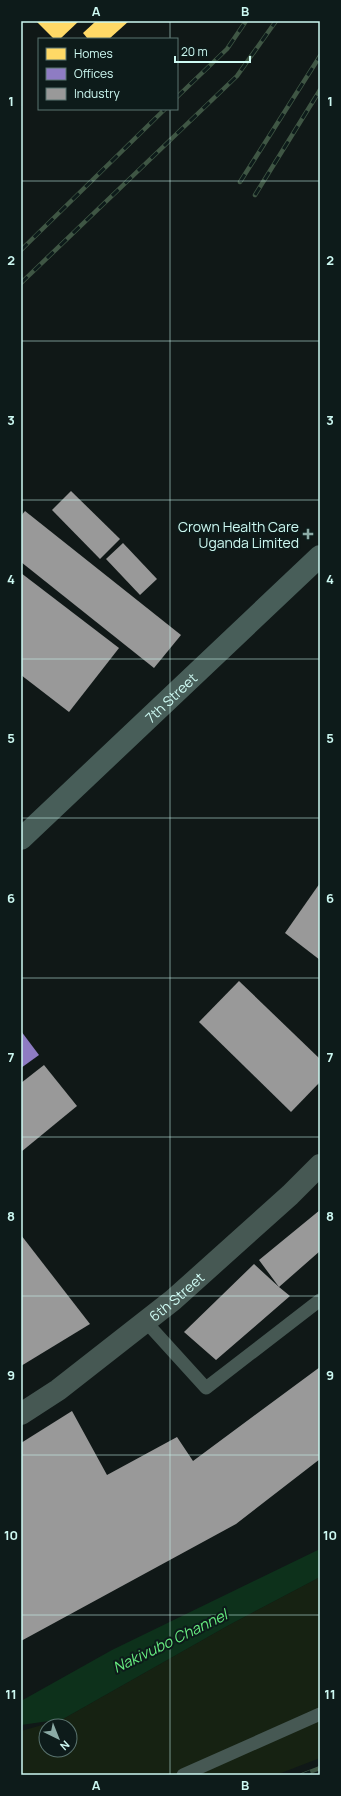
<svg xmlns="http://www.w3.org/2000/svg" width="341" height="1796" viewBox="0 0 341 1796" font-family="Manrope,sans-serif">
<rect width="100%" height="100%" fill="#101817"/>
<path fill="#162212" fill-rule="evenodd" d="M320,1577V1758L276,1775H21V1731L63,1719L229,1625ZM46,1726H70V1750H46Z"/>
<polygon fill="#0d311b" points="320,1549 320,1577 229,1625 63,1719 21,1725 21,1701 112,1650"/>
<g fill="#ffd966">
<polygon points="36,21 79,21 60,39 54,39"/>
<polygon points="96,21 129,21 109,39 88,39 83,33"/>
</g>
<polygon fill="#8e7cc3" points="21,1031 39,1055 21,1068"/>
<g fill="#999">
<polygon points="71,491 120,539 100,559 52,510"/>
<polygon points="25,511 181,635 154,668 21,562 21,516"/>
<polygon points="123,543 157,579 140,595 106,559"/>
<polygon points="21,573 119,648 69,712 21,675"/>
<polygon points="320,883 320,960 285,933"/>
<polygon points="239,981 320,1059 320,1082 291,1112 199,1022"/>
<polygon points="44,1065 77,1106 21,1152 21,1083"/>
<polygon points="320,1210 320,1251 279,1287 290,1296 216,1360 184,1332 254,1264 279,1287 259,1260"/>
<polygon points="21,1235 90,1324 21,1366"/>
<polygon points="320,1367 320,1459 236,1524 21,1641 21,1443 72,1411 107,1475 177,1437 193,1461"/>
</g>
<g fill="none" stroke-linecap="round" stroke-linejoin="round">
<g stroke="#465853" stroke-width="13">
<polyline points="146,1322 206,1388 320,1300"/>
<polyline points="183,1775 320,1714"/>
</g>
<path stroke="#465853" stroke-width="22" id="s1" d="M21,1414L58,1390L173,1300L290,1195L320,1165"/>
<path stroke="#485e59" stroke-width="22" id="s2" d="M21,839L320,556"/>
<g stroke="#3f5644" stroke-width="4.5">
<g id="rail">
<polyline points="177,97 227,49 246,21"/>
<polyline points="240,182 320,56"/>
<polyline points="255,195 320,90"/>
<polyline points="21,250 165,109"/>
<polyline points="21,283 237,76 276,21"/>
<polyline points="302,1775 320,1768"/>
</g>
</g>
<use href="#rail" stroke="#0d1b1a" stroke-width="3" stroke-dasharray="9" stroke-linecap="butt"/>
</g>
<path fill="none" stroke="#cdf9f2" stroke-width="1" stroke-opacity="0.55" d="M170,21V39M170,109V1775M21,181H320M21,341H320M21,500H320M21,659H320M21,818H320M21,978H320M21,1137H320M21,1296H320M21,1455H320M21,1615H320"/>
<path fill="#8baaa5" stroke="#0d1b1a" stroke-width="1.5" d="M306 528h4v4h4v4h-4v4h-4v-4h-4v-4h4z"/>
<g text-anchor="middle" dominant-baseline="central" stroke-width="4" stroke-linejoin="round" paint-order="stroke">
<g font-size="14" fill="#cdf9f2" stroke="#0d1b1a" text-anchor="end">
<text x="299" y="526">Crown Health Care<tspan x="299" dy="16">Uganda Limited</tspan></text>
</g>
<g font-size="14" fill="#cdf9f2" stroke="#0d1b1a">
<text stroke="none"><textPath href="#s2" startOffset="206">7th Street</textPath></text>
<text stroke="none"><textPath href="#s1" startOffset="195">6th Street</textPath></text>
</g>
<g font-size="15" font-style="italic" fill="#67ed81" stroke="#0d1b1a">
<text transform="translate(170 1641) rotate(-26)">Nakivubo Channel</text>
</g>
</g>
<rect width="341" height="1796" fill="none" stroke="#0d1b1a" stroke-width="44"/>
<rect x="38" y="38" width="140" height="72" fill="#0d1b1a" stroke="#5a7470"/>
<rect x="46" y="48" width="20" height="12" fill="#ffd966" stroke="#5a7470"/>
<text x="74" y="58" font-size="12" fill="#cdf9f2">Homes</text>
<rect x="46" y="68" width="20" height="12" fill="#8e7cc3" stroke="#5a7470"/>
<text x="74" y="78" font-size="12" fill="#cdf9f2">Offices</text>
<rect x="46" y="88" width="20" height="12" fill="#999999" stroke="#5a7470"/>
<text x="74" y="98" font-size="12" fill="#cdf9f2">Industry</text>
<g transform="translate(58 1738) rotate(137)"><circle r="19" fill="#0d1b1a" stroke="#5a7470"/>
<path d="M0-3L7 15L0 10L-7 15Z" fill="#8baaa5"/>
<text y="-6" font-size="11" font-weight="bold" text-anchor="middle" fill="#cdf9f2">N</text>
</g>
<path d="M175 56v6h75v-6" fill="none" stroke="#cdf9f2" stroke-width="2"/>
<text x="181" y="56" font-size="12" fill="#cdf9f2" stroke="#0d1b1a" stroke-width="3" paint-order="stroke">20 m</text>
<rect x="22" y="22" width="297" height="1752" fill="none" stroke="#cdf9f2" stroke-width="1.5"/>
<g font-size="13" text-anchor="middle" font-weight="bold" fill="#cdf9f2">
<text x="96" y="16">A</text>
<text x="245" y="16">B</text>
<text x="11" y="106">1</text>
<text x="330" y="106">1</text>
<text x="11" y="265">2</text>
<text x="330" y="265">2</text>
<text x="11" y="425">3</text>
<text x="330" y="425">3</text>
<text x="11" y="584">4</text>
<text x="330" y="584">4</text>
<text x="11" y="743">5</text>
<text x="330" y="743">5</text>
<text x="11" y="903">6</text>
<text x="330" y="903">6</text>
<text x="11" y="1062">7</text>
<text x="330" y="1062">7</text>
<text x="11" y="1221">8</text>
<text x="330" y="1221">8</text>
<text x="11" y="1380">9</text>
<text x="330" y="1380">9</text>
<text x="11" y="1540">10</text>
<text x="330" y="1540">10</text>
<text x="11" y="1699">11</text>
<text x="330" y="1699">11</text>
<text x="96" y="1790">A</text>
<text x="245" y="1790">B</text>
</g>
</svg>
